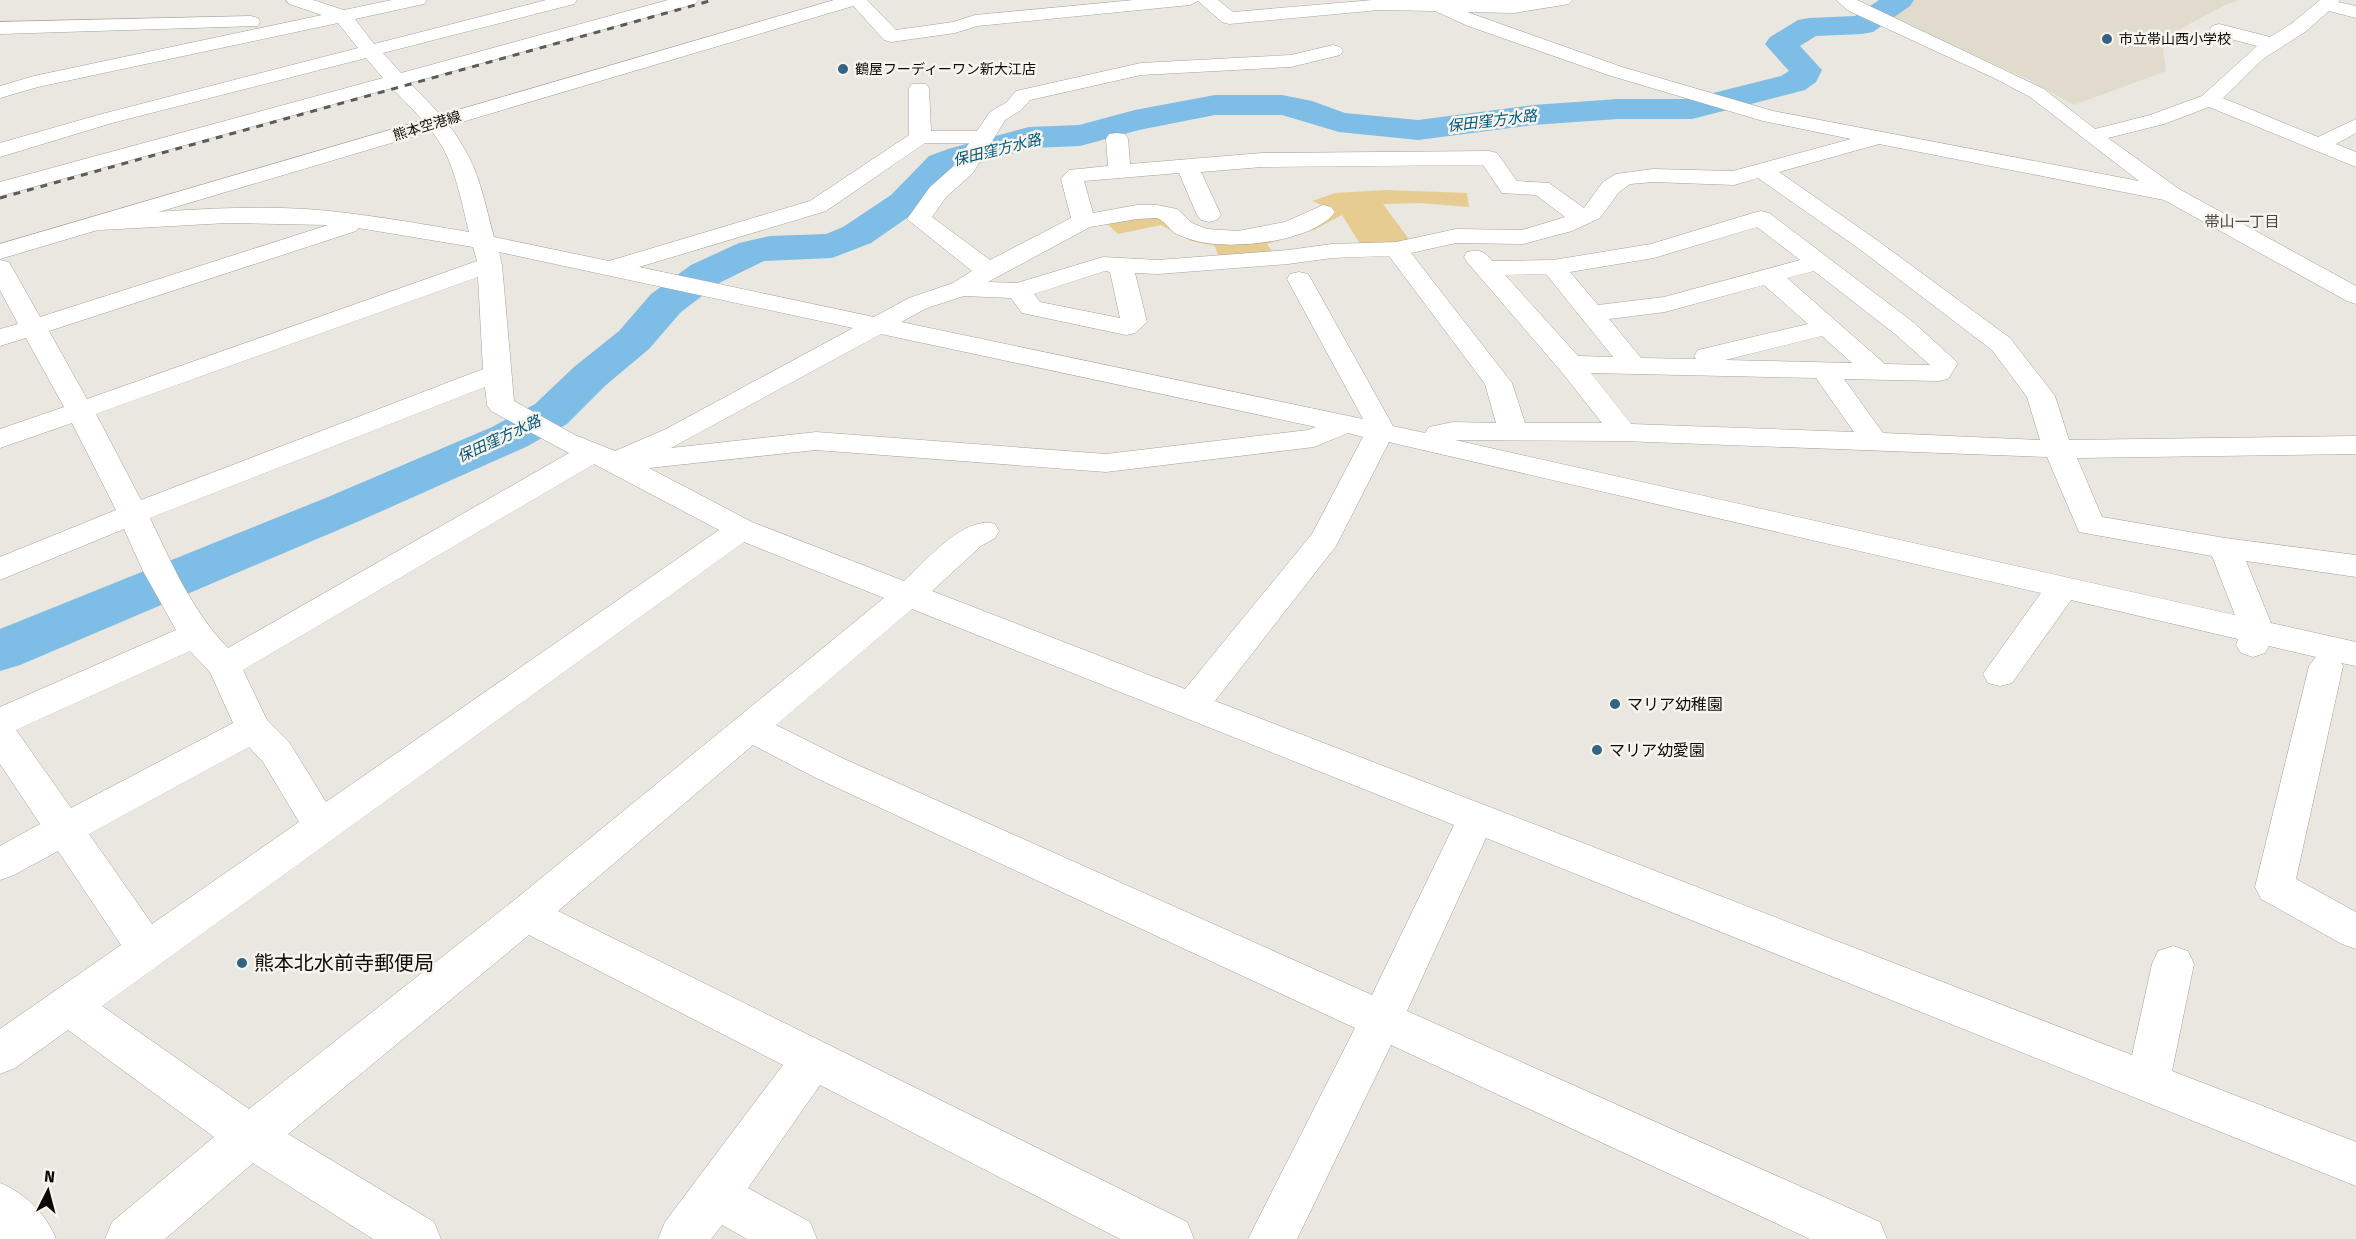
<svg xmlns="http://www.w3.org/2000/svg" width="2356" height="1239" viewBox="0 0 2356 1239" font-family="'Fira Sans','Noto Sans JP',sans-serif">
<rect width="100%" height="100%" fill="#eae7e0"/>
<polygon fill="#e1dbcd" points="1913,0 2240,0 2225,5 2182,28 2163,49 2166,71 2074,105 2027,79 1892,18"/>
<polygon fill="#e7cc91" points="1387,190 1467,193 1469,207 1420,203 1383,204 1411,242 1362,247 1342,215 1314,230 1267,244 1274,254 1219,259 1215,246 1191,241 1161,225 1118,234 1101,218 1142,211 1190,229 1255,235 1324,206 1312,201 1335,193"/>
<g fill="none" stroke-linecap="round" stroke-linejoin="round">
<polygon fill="#7ebde5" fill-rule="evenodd" points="1879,0 1914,0 1910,6 1873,32 1862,34 1816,36 1800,46 1822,70 1816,82 1805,90 1692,119 1618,119 1533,125 1418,140 1339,132 1282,115 1215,115 1139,130 1080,146 1031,148 974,165 955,172 917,211 871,243 832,258 764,261 719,283 681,312 649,349 606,385 567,424 526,447 364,519 20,665 0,671 0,629 328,497 492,427 535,404 574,367 619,331 651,294 691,265 739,243 770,236 826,234 843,227 891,195 929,156 948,149 1029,127 1079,125 1135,110 1215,95 1282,95 1312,101 1345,113 1418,120 1533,105 1618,99 1689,99 1781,76 1789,71 1765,44 1770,37 1798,20 1809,18 1855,16"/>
<g stroke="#a5a29c" stroke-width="1">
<g id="minor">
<path d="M286,0H313L344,10L392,0H427L424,4L355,19L374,44L546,0H577L574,4L383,53L401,73L668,0H698L695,4L410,83C429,103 450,123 464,148C480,174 486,208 494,237L609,261L810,201L909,135V88L912,84H926L929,88L931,131H977L990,112L1007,102L1016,91L1141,63L1291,55L1333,45L1340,47L1343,51L1340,55L1291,67L1141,75L1030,100L1021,110L1005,120L973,173L946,197L932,217L990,260L1071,218L1061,179L1069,170L1108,166L1106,139L1109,134L1117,133L1125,134L1128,139L1130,164L1262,153L1489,151L1497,153L1517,181L1549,183L1584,208L1603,182L1616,174L1653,169L1733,171L1851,139L1763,121L1608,75L1468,26L1435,11L1379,10L1229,24L1222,22L1198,1L1190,5L977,26L955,33L891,42L884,40L848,0H867L896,30L953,22L975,15L1134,0H1218L1233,12L1373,0H1572L1569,4L1563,5L1514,13L1467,12L1622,67L1773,111L2139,181L2030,97L1994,78L1849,11L1836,0H1857L2044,89L2095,129L2150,115L2202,96L2257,46L2212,34L2210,30L2212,26L2219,24L2270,37L2291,24L2320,0H2340L2338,2L2356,6V18L2329,11L2305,32L2263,59L2223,98L2318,137L2356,119V133L2336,144L2356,152V167L2209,107L2164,124L2108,138L2179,189L2356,286V304L2347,301L2164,200L1879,144L1779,172L1874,238L2010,338L2055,396L2069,440L2356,436V454L2077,458L2102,517L2225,538L2356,555V577L2246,561L2271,623L2356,642V666L2341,663L2343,666L2296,879L2356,912V949L2342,944L2261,899L2255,887L2309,666L2316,657L2269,646L2265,653L2253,657L2241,653L2236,645L2238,639L2071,600L2012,683L2000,686L1988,683L1983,674L2041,593L1410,447L1389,442L1336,546L1215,701L2132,1055L2152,964L2158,951L2173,946L2188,951L2194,964L2172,1071L2356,1142V1186L1486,838L1407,1011L1880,1222L1887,1239H1810L1391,1045L1297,1239H1248L1355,1028L816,778L753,745L558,911L1187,1222L1194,1239H1120L820,1085L748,1188L810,1222L817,1239H747L722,1225L711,1239H658L665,1222L783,1065L529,935L288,1134L434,1222L441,1239H373L253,1163L165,1239H105L112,1222L214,1137L68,1030L15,1068L0,1074V1029L121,945L58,851L14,875L0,880V846L40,824L0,764V707L176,630L143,571L124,529L0,580V557L116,510L72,423L0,448V429L64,407L26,338L0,346V329L18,324L0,290V260L9,262L40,317L328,225L227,223L101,230L93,228L89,223L93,218L101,216C169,211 238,205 306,209C361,213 415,223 469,232C462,205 457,174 443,148C430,125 410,107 392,88L0,196V182L383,78L366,58L112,123L0,157V143L98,115L358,48L338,23L38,87L0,98V86L34,76L322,15L289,4ZM925,143H969L956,164L930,187L907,219L972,271L953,283L909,298L874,317L639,267L826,211ZM1483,165L1502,193L1536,195L1565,217L1522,230L1456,229L1396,242L1332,244L1288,250L1158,260L1103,257L1017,283L988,282L1090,227L1137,219L1157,218C1165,221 1168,228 1175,233C1180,236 1187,238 1193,240C1226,251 1313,243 1335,212L1331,207L1323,205L1285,222L1238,231L1207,229L1192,223L1177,209L1157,205H1137L1093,213L1084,181L1179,173L1197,215L1201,220L1209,222L1217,220L1221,215L1201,172L1262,167ZM1758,178L1858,248L1992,350L2027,397L2040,440L1883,433L1844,379L1938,381L1948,379L1958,363L1913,322L1769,213L1761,211L1753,213L1651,244L1553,260L1492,261C1484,251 1480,249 1467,252L1464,257L1467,262L1560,370L1602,423H1525L1512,383L1411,253L1456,243L1523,244L1572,231L1600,218L1619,192L1630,184L1653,182L1734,185ZM1757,227L1800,260L1664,297L1598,305L1570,272L1654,258ZM358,228L473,247L477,261L87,399L49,331L356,231ZM499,252L853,328L666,429L615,451L575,435L514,401L502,265ZM1389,256L1485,384L1496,423L1453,422L1429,427L1425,433L1393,426L1311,279L1308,274L1299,272L1290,274L1287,279L1363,419L901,322L927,308L964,296L1011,298L1022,313L1126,335L1135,333L1147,322L1135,273L1158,274L1288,264L1332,258ZM1105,271L1110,272L1120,318L1040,302L1034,294ZM1814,271L1895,334L1930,365L1885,364L1787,278ZM1546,274L1613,357L1578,356L1505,275ZM478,277L483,369L141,500L96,414ZM1764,285L1808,324L1698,350L1694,356L1696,359L1641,358L1609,319L1665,312ZM881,334L1316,427L1308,430L1106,454L816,432L671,448ZM1822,336L1852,363L1725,360ZM1591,373L1816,378L1854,432L1631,424ZM485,387L487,405L491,411L569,453L228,648C192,611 172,564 150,518ZM1348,433L1363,437L1312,534L1185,689L932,591L981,546L995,538L999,531L995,524C964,515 926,561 904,581L752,522L649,468L816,450L1106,472L1314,447ZM1455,440L1623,441L2047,457L2079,532L2212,556L2235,615ZM594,464L719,530L326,802L289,742L267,720L243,670ZM744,542L884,598L512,902L249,1109L102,1006ZM912,609L1454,825L1372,995L842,758L776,725ZM190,651L210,672L233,723L71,808L16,730ZM249,747L263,762L299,822L152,924L89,834Z"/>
<polygon points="251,16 258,18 260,22 258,26 0,34 0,22"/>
<path d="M0,1183C25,1193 46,1214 56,1239H0Z"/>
</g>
</g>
<g stroke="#a5a29c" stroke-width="1">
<polygon id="major" points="834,0 863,0 860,4 0,259 0,244"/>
</g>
<use href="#minor" fill="#fff" fill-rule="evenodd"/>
<use href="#major" fill="#fff" fill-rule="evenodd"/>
<polyline stroke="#5c5b57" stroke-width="3" stroke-dasharray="7 7" stroke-linecap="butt" points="0,198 713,0"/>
</g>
<g fill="#336583" stroke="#f7f4ed" stroke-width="2">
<circle cx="2107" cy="39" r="6"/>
<circle cx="843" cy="69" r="6"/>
<circle cx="1615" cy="704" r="6"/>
<circle cx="1597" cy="750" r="6"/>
<circle cx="242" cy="963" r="6"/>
</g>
<g text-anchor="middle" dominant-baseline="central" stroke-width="5" stroke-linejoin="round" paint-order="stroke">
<g font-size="14" fill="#0c0b09" stroke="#f7f4ed" text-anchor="start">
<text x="2119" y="39">市立帯山西小学校</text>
<text x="855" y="69">鶴屋フーディーワン新大江店</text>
</g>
<g font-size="14" fill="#0c0b09" stroke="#f7f4ed">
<text transform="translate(427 126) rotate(-17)">熊本空港線</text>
</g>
<g font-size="15" font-style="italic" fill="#02567b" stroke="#f7f4ed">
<text transform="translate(1492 121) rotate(-7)">保田窪方水路</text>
<text transform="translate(997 150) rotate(-14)">保田窪方水路</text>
<text transform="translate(499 439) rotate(-25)">保田窪方水路</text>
</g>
<g font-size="15" fill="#4a4742" stroke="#f7f4ed">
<text x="2242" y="222">帯山一丁目</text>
</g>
<g font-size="16" fill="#0c0b09" stroke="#f7f4ed" text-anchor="start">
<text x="1627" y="704">マリア幼稚園</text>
<text x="1609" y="750">マリア幼愛園</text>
</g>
<g font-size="20" fill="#0c0b09" stroke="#f7f4ed" text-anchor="start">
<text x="254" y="963">熊本北水前寺郵便局</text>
</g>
</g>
<g transform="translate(48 1191) rotate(6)" stroke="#f7f4ed" stroke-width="4.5" paint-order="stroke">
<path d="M0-4.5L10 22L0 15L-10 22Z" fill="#0c0b09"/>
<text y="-9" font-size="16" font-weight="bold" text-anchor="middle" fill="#0c0b09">N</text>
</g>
</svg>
